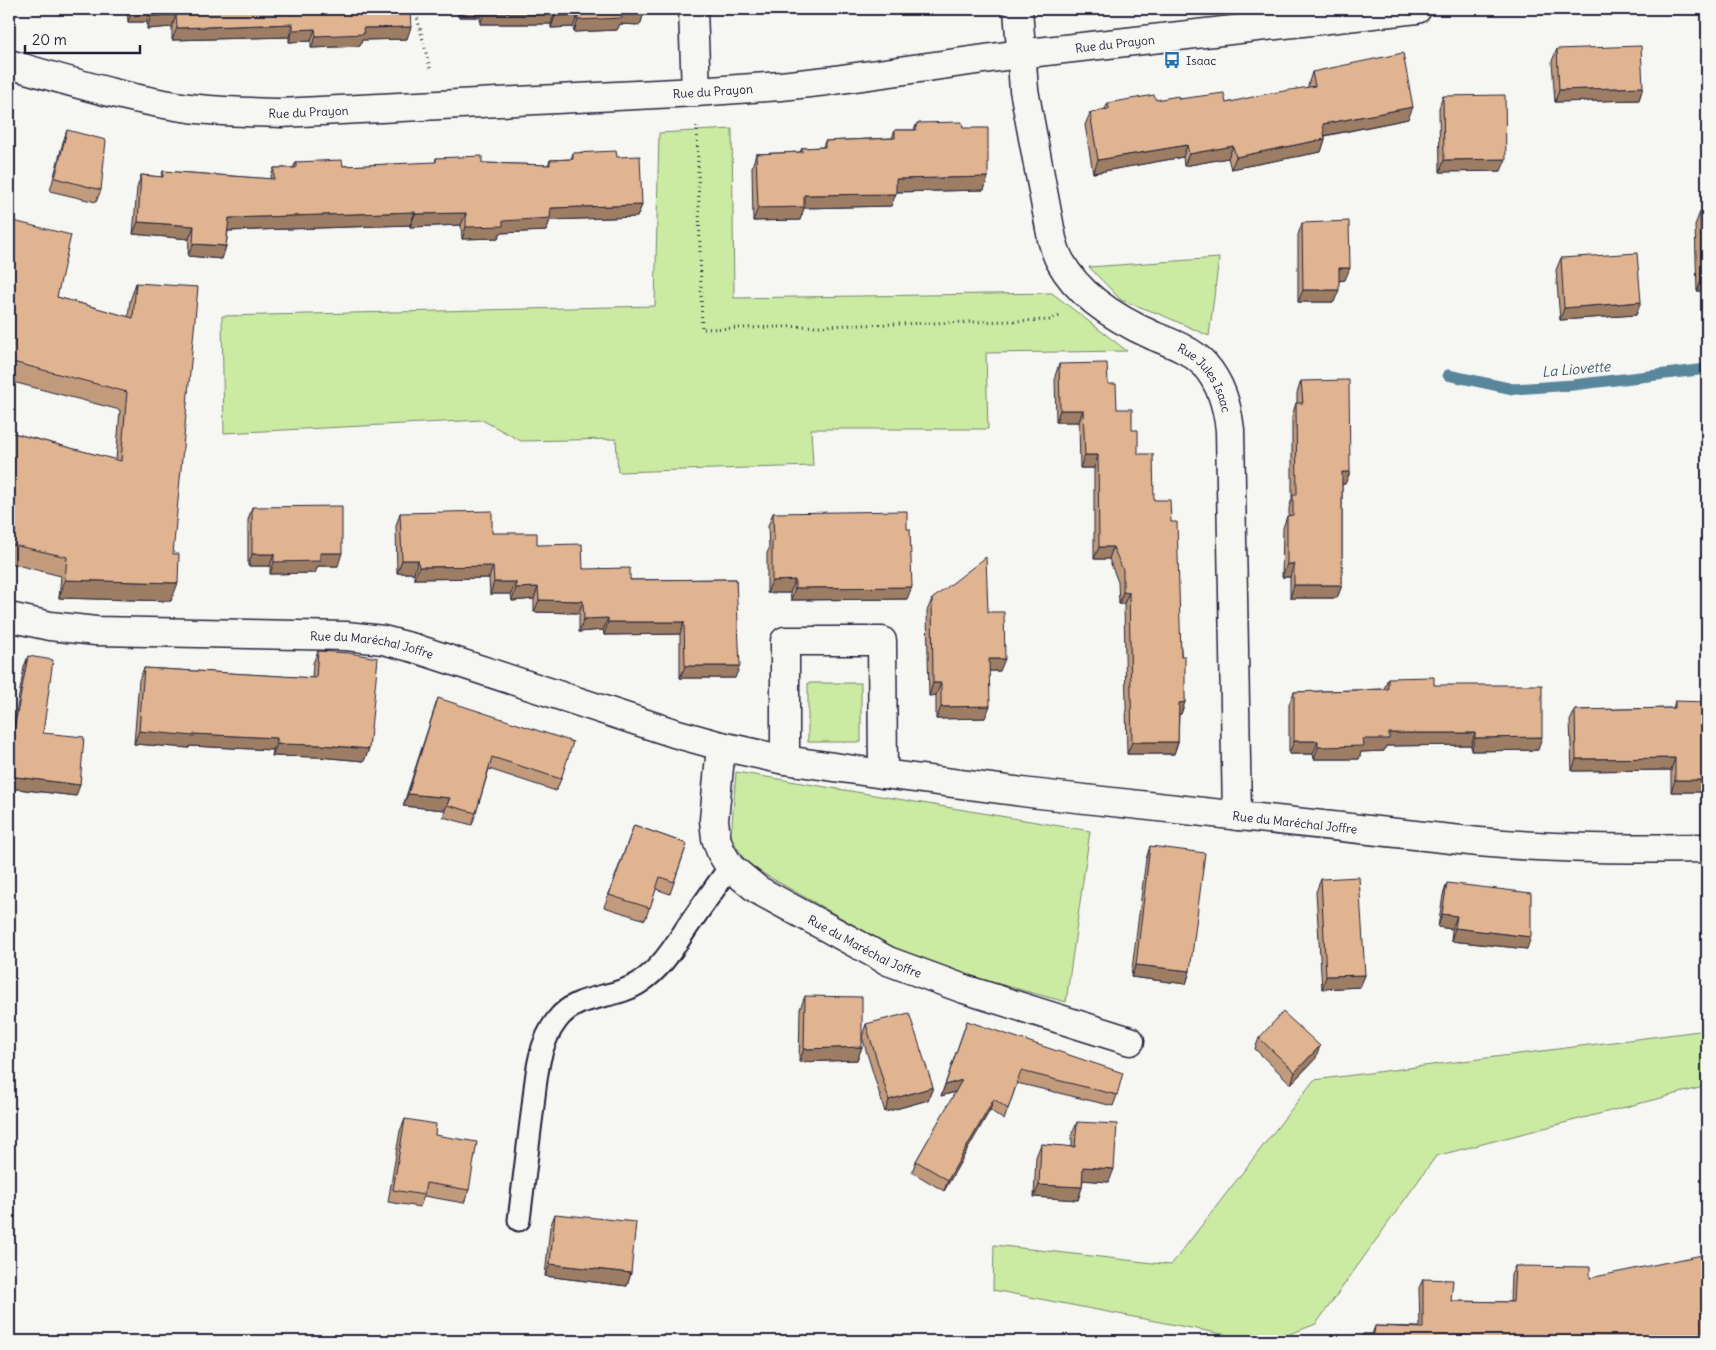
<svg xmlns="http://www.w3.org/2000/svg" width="1716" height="1350" viewBox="0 0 1716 1350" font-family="Delius,sans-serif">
<rect width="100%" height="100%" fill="#f6f6f2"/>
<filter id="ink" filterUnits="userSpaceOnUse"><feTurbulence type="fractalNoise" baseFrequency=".02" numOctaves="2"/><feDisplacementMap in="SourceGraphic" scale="10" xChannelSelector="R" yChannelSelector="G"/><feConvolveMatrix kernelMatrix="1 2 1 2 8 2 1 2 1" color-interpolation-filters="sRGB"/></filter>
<g filter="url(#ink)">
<g fill="#cbeaa2" stroke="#76866e">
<polygon points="732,129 734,298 1052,293 1127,351 986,353 988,429 811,429 813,466 618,472 616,439 521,441 482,420 224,433 222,316 655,306 659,133"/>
<polygon points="1219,258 1209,336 1162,315 1121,300 1089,267"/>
<rect x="808" y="683" width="53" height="59"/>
<polygon points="736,772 1090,831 1066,1002 921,963 764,874 746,862 731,837"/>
<polygon points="1707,1030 1707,1086 1436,1156 1316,1324 1272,1341 1259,1341 993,1290 994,1245 1171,1265 1314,1080"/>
</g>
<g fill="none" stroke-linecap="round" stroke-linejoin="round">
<polyline stroke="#58869b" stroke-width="11" points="1448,375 1513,389 1573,385 1707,369"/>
<g stroke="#22223b" stroke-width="25">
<path id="service" d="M519,1220C523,1187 527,1155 531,1122C536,1088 535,1048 557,1020C577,993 613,1000 639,983C661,969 674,947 688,926C702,906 716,886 730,867"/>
</g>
<g stroke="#22223b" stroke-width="31">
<g id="minor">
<polyline points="693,9 696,92"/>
<path id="s1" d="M1018,9L1024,90L1052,239C1054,246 1056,254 1060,261C1079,297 1118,320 1154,336C1171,343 1191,350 1204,364C1221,383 1227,405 1230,430L1237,816"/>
<path id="s2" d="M9,64C68,81 136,102 198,109C225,112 253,112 281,113L696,92L781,86L827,81L1020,54L1417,9"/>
<path id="s3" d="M9,617L50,626L96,631L346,636L383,640L414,648L674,733L721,746L785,760L883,774L1030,793L1479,842C1555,849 1631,849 1707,848"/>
<path id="s4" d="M721,746L714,820L716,838L721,852L730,867L758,890L888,961L964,989L1130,1041"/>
<polyline points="785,760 785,641 882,641 883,774"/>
</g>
</g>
<g stroke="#22223b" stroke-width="3" stroke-dasharray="1 4" stroke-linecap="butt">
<polyline points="415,9 431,72"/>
<polyline points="697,126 702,329 1050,320 1060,316"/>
</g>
<use href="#service" stroke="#f6f6f2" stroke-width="21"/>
<use href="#minor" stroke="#f6f6f2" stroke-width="28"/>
</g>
<g fill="#c19b7c" stroke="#22223b">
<polygon points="127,9 410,9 407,39 362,40 360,46 311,48 311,41 289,42 289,37 172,40 172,27 147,29 147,22 128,22"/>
<polygon points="457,9 644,9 644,13 640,25 620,24 617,30 574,32 573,27 551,28 551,24 480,24 480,17 458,17"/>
<polygon points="1557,49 1643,87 1639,100 1555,102 1552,61"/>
<polygon points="1312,72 1408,119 1325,136 1325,139 1321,152 1231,169 1228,158 1184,166 1183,157 1093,173 1085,125 1090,113 1105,109 1108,103 1179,99 1226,103 1308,88 1308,85"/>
<polygon points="1443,96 1501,171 1440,172 1439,108"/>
<polygon points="917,123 963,128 988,177 984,190 896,192 891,206 804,208 800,220 753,221 752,167 756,154 800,152 802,148 823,147 825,141 892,138 895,130 914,130"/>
<polygon points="67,130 101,190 96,202 50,191 63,142"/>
<polygon points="573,153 617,157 642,205 637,217 550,220 546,231 500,233 498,238 462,239 461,225 410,227 410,225 228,231 226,246 222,259 188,256 189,239 133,234 137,188 141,175 161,177 163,171 270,179 274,168 293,168 296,162 343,166 435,163 436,158 482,163 548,165 550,160 571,159"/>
<polygon points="1700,212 1707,212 1707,291 1697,291 1695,225"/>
<polygon points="9,220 57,297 128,317 130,301 136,283 173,554 171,601 59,598 61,576 9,563 9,432 116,460 120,410 9,381"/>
<polygon points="1302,223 1345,280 1339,281 1334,302 1298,302 1298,235"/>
<polygon points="1561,258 1641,302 1636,315 1560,320 1556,270"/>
<polygon points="1059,364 1108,384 1117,409 1132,430 1138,454 1154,500 1171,522 1185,702 1181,714 1179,714 1178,742 1174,754 1127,754 1124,604 1119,604 1118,582 1109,559 1094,559 1094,468 1080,468 1079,422 1056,422 1055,376"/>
<polygon points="1301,381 1350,472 1345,484 1342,484 1342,585 1337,598 1290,598 1290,577 1282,577 1283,528 1287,516 1289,515 1289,508 1292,499 1292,416 1296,403 1297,403 1297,393"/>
<polygon points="252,507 338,566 318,566 315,573 270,574 270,566 248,566 248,520"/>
<polygon points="400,513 492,533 537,545 583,569 630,580 736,579 735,678 680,678 680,634 604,635 603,630 579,632 579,613 534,612 534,599 512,601 511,594 490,594 489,578 414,579 414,573 397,573 396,526"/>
<polygon points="773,513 907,529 907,599 791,600 790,593 767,593 767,553 769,549 768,526"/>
<polygon points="932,599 988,612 1000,671 989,671 985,718 936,719 936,695 929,696 927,611"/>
<polygon points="318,651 369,749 364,761 318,757 272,756 273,750 190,746 189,748 134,744 139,680 144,668 312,678 313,663"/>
<polygon points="28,656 43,733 76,796 9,788 9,730 13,730 24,667"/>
<polygon points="1388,678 1538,750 1471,751 1471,745 1386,746 1384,751 1361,752 1359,759 1314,759 1313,754 1289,754 1289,704 1294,692 1384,689"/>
<polygon points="438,698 561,779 556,791 489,769 476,813 472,825 443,817 445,810 403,806"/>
<polygon points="1675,701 1706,792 1671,792 1671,770 1572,771 1570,721 1575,710 1673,708"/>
<polygon points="634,825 687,844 670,894 656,889 645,920 604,907"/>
<polygon points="1150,846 1190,971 1186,984 1131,977 1146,859"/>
<polygon points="1321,879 1365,975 1360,987 1322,989 1316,892"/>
<polygon points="1447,883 1527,949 1451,941 1452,929 1438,927 1443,895"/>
<polygon points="805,996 862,1047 857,1060 799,1062 800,1009"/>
<polygon points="967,1021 1117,1095 1113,1106 1017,1083 1004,1120 990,1110 944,1191 912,1172 916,1161 956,1092 941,1096"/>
<polygon points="866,1024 933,1087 928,1100 885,1112 862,1037"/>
<polygon points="1259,1038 1316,1058 1291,1084 1255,1049"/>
<polygon points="405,1119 435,1135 469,1190 464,1203 424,1196 420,1207 388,1202 400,1131"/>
<polygon points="1077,1122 1109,1182 1083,1180 1082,1187 1078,1200 1034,1197 1036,1157 1041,1144 1072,1147 1072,1134"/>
<polygon points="555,1214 631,1273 627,1286 545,1276 550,1227"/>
<polygon points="1515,1266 1590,1278 1707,1341 1361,1341 1363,1334 1372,1334 1375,1326 1420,1327 1419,1288 1423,1279 1451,1301 1510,1302 1511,1275"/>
</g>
<g fill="#9d7e65" stroke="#22223b">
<polygon points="461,9 483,9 480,17 458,17"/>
<polygon points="770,9 815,9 768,12"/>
<polygon points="132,10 151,10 147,22 128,22"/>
<polygon points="485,12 555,12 551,24 480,24"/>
<polygon points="622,12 644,13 640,25 620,24 617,30 574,32 578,20"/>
<polygon points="176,15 172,27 147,29 151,16"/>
<polygon points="578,15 573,27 551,28 555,16"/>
<polygon points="293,24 289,37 172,40 177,28"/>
<polygon points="411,27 407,39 362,40 360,46 311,48 316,36 363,28"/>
<polygon points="315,29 311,41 289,42 293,30"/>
<polygon points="1643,87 1639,100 1555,102 1559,90"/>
<polygon points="1413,107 1408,119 1318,137 1323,124"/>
<polygon points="1325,139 1321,152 1231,169 1236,157"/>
<polygon points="1187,145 1183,157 1093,173 1098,160"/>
<polygon points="1233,146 1228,158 1184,166 1189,154"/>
<polygon points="1506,159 1501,171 1440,172 1444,160"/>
<polygon points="988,177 984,190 891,192 896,179"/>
<polygon points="896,194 891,206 804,208 800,220 753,221 758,208 804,195"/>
<polygon points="642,205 637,217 550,220 546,231 500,233 498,238 462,239 466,227 551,208"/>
<polygon points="415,212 410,225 224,231 229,218"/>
<polygon points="466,213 461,225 410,227 415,214"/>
<polygon points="138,222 194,226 189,239 133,234"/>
<polygon points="193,244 226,246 222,259 188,256"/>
<polygon points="1339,268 1350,268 1345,280 1334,281"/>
<polygon points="1702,279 1707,279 1707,291 1697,291"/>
<polygon points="1303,290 1339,290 1334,302 1298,302"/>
<polygon points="1641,302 1636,315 1560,320 1564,308"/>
<polygon points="1060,410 1083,410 1079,422 1056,422"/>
<polygon points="1085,455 1098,455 1094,468 1080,468"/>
<polygon points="1342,472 1350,472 1345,484 1338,484"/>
<polygon points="1099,547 1113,547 1109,559 1094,559"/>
<polygon points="320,553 342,553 338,566 318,566 315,573 270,574 274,562"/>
<polygon points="252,554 274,554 270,566 248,566"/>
<polygon points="402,560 418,560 414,573 397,573"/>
<polygon points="1287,564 1294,564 1290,577 1282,577"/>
<polygon points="493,566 489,578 414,579 419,567"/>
<polygon points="65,580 178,583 171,601 59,598"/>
<polygon points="795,580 790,593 767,593 772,581"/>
<polygon points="494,582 516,582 511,594 490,594"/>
<polygon points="1294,585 1342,585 1337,598 1290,598"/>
<polygon points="538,587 534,599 512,601 516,588"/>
<polygon points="912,587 907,599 791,600 795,588"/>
<polygon points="1123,592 1129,592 1124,604 1119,604"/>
<polygon points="539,600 583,601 579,613 534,612"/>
<polygon points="608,618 603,630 579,632 584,619"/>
<polygon points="608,622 684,622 680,634 604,635"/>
<polygon points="989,659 1005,659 1000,671 984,671"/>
<polygon points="685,666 740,666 735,678 680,678"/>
<polygon points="933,683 941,683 936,695 929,696"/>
<polygon points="1185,702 1181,714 1175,715 1179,703"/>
<polygon points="990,706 985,718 936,719 941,707"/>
<polygon points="139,731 277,738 273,750 190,746 189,748 134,744"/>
<polygon points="1389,733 1475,733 1471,745 1386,746 1384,751 1361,752 1359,759 1314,759 1318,747 1363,739"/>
<polygon points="1542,737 1538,750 1471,751 1475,738"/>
<polygon points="1294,741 1318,741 1313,754 1289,754"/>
<polygon points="1132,742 1178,742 1174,754 1127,754"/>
<polygon points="277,744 322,745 369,749 364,761 318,757 272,756"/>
<polygon points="1675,758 1671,770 1572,771 1576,759"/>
<polygon points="9,776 80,785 76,796 9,788"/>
<polygon points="1675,780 1707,780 1707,789 1706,792 1671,792"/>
<polygon points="408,794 450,798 445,810 403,806"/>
<polygon points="1442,914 1457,916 1452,929 1438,927"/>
<polygon points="1455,928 1531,937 1527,949 1451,941"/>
<polygon points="1136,965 1190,971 1186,984 1131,977"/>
<polygon points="1365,975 1360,987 1322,989 1326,976"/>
<polygon points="1320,1046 1316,1058 1291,1084 1295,1072"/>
<polygon points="862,1047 857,1060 799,1062 804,1049"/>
<polygon points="962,1080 958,1091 941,1096 945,1085"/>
<polygon points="933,1087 928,1100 885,1112 889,1100"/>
<polygon points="994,1099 990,1110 944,1191 948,1180"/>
<polygon points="1083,1167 1114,1169 1109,1182 1079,1180"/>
<polygon points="1039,1185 1082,1187 1078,1200 1034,1197"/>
<polygon points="550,1264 631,1273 627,1286 545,1276"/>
</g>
<g fill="#e0b490" stroke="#22223b">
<polygon points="132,9 410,9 411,27 363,28 364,34 316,36 315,29 293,30 293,24 177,28 176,15 151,16 151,10 132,10"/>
<polygon points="484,9 644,9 644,13 622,12 622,18 578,20 578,15 555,16 555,12 485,12"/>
<polygon points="1641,46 1643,87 1559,90 1557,49"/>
<polygon points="1403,53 1413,107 1323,124 1325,139 1236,157 1233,146 1189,154 1187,145 1098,160 1090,113 1109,109 1108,103 1154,95 1156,100 1178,96 1179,99 1224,93 1226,103 1266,94 1315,86 1312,72"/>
<polygon points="1505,95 1506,159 1444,160 1443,96"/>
<polygon points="962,122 963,128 988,128 988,177 896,179 896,194 804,195 804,207 758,208 756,154 802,152 802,148 825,147 825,141 895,138 895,130 916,130 917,123"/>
<polygon points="67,130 106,140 101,190 55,178"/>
<polygon points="616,151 617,157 640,156 642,205 551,208 550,218 503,221 503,226 466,227 466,213 415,214 415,212 229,218 226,246 193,244 194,226 138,222 141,175 163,177 163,171 274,179 274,168 296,168 296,162 342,160 343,166 436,162 436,158 482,156 482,163 550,165 550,160 573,159 573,153"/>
<polygon points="1700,212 1707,212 1707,279 1702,279"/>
<polygon points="9,220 71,235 57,297 133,318 136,283 198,287 173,554 179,554 178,583 65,580 67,557 9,544 9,432 121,461 127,392 9,361"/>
<polygon points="1349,221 1350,268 1339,268 1339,290 1303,290 1302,223"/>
<polygon points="1637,253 1641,302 1564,308 1561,258"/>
<polygon points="1107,363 1108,384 1116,384 1117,409 1132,409 1132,430 1138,430 1138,454 1153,454 1154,500 1170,500 1171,522 1177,522 1181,656 1185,656 1185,702 1179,703 1178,742 1132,742 1129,592 1123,592 1123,570 1113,547 1099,547 1098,455 1085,455 1083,410 1060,410 1059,364"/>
<polygon points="1349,380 1350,472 1342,472 1342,585 1294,585 1294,564 1287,564 1287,516 1293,515 1293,495 1297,495 1296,403 1303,403 1301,381"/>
<polygon points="342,506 342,553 320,553 320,561 274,562 274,554 252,554 252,507"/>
<polygon points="492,511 492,533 537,533 537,545 582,544 583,569 630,568 630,580 736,579 740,666 685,666 684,622 608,622 608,618 584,619 583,601 539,600 538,587 516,588 516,582 494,582 493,566 419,567 418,560 402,560 400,513"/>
<polygon points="907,511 907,529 910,529 912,587 795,588 795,580 772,581 772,541 774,541 773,513"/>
<polygon points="986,557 988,612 1004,612 1005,659 989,659 990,706 941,707 941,683 933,683 932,599"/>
<polygon points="318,651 349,653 378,658 369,749 322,745 277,744 277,738 194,734 194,736 139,731 144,668 316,678"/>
<polygon points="28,656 53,660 43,733 84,737 80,785 9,776 9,730 14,730"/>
<polygon points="1434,677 1434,685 1542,685 1542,737 1475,738 1475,733 1389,733 1389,739 1363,739 1364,746 1318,747 1318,741 1294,741 1294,692 1388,689 1388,678"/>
<polygon points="438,698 573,742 561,779 492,757 476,813 447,805 450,798 408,794"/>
<polygon points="1675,701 1707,702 1707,780 1675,780 1675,758 1576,759 1575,710 1675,708"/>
<polygon points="634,825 687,844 674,882 660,877 650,908 609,895"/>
<polygon points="1150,846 1205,853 1190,971 1136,965"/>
<polygon points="1359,877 1365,975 1326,976 1321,879"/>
<polygon points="1447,883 1531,893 1531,937 1455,928 1457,916 1442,914"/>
<polygon points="805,996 862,997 862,1047 804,1049"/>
<polygon points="1283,1012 1320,1046 1295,1072 1259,1038"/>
<polygon points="909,1013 933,1087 889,1100 866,1024"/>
<polygon points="967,1021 1123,1073 1117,1095 1021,1071 1008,1109 994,1099 948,1180 916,1161 962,1080 945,1085"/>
<polygon points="405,1119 436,1124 435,1135 477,1142 469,1190 426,1183 424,1195 393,1190"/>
<polygon points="1077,1122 1117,1124 1114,1169 1083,1167 1082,1187 1039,1185 1041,1144 1075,1147"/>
<polygon points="555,1214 636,1222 631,1273 550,1264"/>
<polygon points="1707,1254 1707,1341 1363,1341 1363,1334 1374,1334 1375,1326 1423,1328 1423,1279 1453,1280 1451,1301 1513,1302 1515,1266 1590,1267 1590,1278"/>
</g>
</g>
<defs>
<g id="bus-bare" transform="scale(1.35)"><path d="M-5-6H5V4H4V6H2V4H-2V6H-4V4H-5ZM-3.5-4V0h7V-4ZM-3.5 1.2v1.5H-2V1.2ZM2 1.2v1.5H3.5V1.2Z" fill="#1f6fb2" stroke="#f6f6f2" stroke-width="2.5" paint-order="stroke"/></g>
</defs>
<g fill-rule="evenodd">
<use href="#bus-bare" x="1172" y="60"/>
</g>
<g text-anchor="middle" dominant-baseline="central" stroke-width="5" stroke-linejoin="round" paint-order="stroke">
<g font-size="12" fill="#22223b" stroke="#f6f6f2">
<text stroke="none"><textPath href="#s2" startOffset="1115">Rue du Prayon</textPath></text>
<text stroke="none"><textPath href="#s2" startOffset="710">Rue du Prayon</textPath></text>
<text stroke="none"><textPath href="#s2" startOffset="305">Rue du Prayon</textPath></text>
<text stroke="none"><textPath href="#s1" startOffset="448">Rue Jules Isaac</textPath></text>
<text stroke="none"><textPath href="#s3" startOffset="365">Rue du Maréchal Joffre</textPath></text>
<text stroke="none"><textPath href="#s3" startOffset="1309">Rue du Maréchal Joffre</textPath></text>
<text stroke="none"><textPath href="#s4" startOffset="282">Rue du Maréchal Joffre</textPath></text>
</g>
<g font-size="12" fill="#22223b" stroke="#f6f6f2" text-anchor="start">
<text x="1186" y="60">Isaac</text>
</g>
<g font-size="14" font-style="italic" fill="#3d546b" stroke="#f6f6f2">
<text transform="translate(1576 369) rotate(-5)">La Liovette</text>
</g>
</g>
<rect width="1716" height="1350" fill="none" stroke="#f6f6f2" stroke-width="30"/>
<rect x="15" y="15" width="1686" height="1320" fill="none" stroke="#22223b" stroke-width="2" filter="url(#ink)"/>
<path d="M25 45v8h115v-8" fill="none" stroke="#22223b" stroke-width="2.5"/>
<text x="32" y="45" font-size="15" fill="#22223b" stroke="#f6f6f2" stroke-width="4" paint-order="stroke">20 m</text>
</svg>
